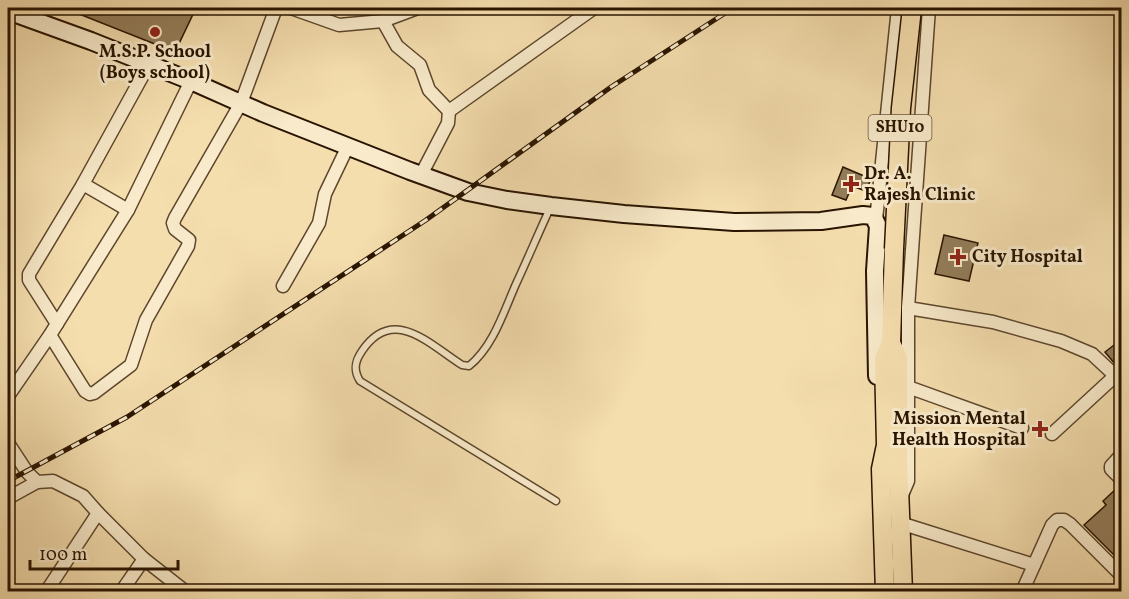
<svg xmlns="http://www.w3.org/2000/svg" width="1129" height="599" viewBox="0 0 1129 599" font-family="Vollkorn,serif">
<rect width="100%" height="100%" fill="#f5deae"/>
<filter id="stains"><feTurbulence type="fractalNoise" baseFrequency=".00333" numOctaves="4"/><feColorMatrix values="0 0 0 0 .2 0 0 0 0 .09 0 0 0 0 .02 0 0 0 .5 -.17"/></filter>
<radialGradient id="worn" r=".72"><stop offset=".6" stop-color="#630" stop-opacity="0"/><stop offset="1" stop-color="#630" stop-opacity=".3"/></radialGradient>
<g fill="#937d5a" stroke="#291400" stroke-width="1.5">
<polygon points="64,8 196,8 175,52"/>
<polygon points="843,167 871,179 866,191 852,186 846,200 832,195"/>
<polygon points="944,235 978,243 969,281 935,274"/>
<polygon points="1122,339 1122,359 1115,364 1105,352"/>
<polygon points="1118,487 1122,488 1122,520 1118,524 1122,528 1122,563 1084,525 1106,505 1103,501"/>
</g>
<g fill="none" stroke-linecap="round" stroke-linejoin="round">
<g stroke="#5c462c" stroke-width="9">
<path id="lane" d="M551,206C539,232 528,258 516,284C504,311 493,347 469,366L462,365C429,344 393,305 362,351C355,361 353,370 360,381L556,501"/>
</g>
<g stroke="#5c462c" stroke-width="15">
<g id="street">
<polyline points="291,8 339,25 383,21 418,8"/>
<polyline points="383,21 397,46 420,65 429,90 449,111 448,123 421,175"/>
<polyline points="449,111 594,8"/>
<polyline points="128,210 83,184 149,64"/>
<polyline points="876,220 898,8"/>
<polyline points="283,286 319,223 325,194 348,146"/>
<polyline points="908,308 929,8"/>
<polyline points="57,324 29,280 29,274 83,184"/>
<polyline points="50,335 85,391 90,394 94,393 131,365 146,320 188,246 189,240 175,229 173,223 175,218 241,103 276,8"/>
<polyline points="908,387 1022,428"/>
<polyline points="8,396 50,335 128,210 191,81"/>
<polyline points="1052,434 1115,376"/>
<polyline points="8,443 27,472 37,482 53,481 83,496 98,513 46,592"/>
<polyline points="1122,454 1111,466 1111,469 1122,480"/>
<polyline points="902,495 908,481 908,308 993,322 1061,341 1092,354 1122,382"/>
<polyline points="8,498 37,482"/>
<polyline points="98,513 144,559 186,592"/>
<polyline points="900,523 1034,565"/>
<polyline points="8,587 15,592"/>
<polyline points="121,592 144,559"/>
<polyline points="1022,592 1052,525 1057,520 1064,520 1070,524 1122,576"/>
</g>
</g>
<g stroke="#291400" stroke-width="20">
<polyline id="secondary" points="8,11 91,41 191,81 263,113 410,171 468,192 507,200 551,206 624,214 734,222 821,221 863,215 873,216 878,226 875,271 877,376"/>
</g>
<g stroke="#291400" stroke-width="21">
<g id="primary">
<polyline points="891,343 898,358 898,461 903,592"/>
<polyline points="885,592 881,469 886,445 884,359 891,343 894,249"/>
</g>
</g>
<use href="#lane" stroke="#f8eaca" stroke-width="6"/>
<use href="#street" stroke="#f8eaca" stroke-width="12"/>
<use href="#secondary" stroke="#f8eaca" stroke-width="16"/>
<use href="#primary" stroke="#f5deae" stroke-width="18"/>
<g stroke="#291400" stroke-width="5">
<polyline id="rail" points="8,481 127,417 426,220 611,87 733,8"/>
</g>
<use href="#rail" stroke="#f8eaca" stroke-width="3" stroke-dasharray="9" stroke-linecap="butt"/>
<g stroke="#291400" stroke-width="21" stroke-linecap="butt">
<polyline id="primary-bridge" points="894,249 901,108 912,8"/>
</g>
<use href="#primary-bridge" stroke="#f5deae" stroke-width="18"/>
</g>
<g fill="#8f2418" stroke="#f8eaca" stroke-width="2">
<circle cx="155" cy="32" r="6"/>
<path d="M848 175h6v6h6v6h-6v6h-6v-6h-6v-6h6z"/>
<path d="M955 248h6v6h6v6h-6v6h-6v-6h-6v-6h6z"/>
<path d="M1037 420h6v6h6v6h-6v6h-6v-6h-6v-6h6z"/>
</g>
<g text-anchor="middle" dominant-baseline="central" stroke-width="6" stroke-linejoin="round" paint-order="stroke">
<rect fill="#f8eaca" stroke="#67543d" stroke-width="1.5" x="868.5" y="115" width="63" height="26" rx="4.5"/>
<g font-size="16" font-weight="bold" fill="#291400">
<text x="900" y="128">SHU10</text>
</g>
<g font-size="18" font-weight="bold" fill="#291400" stroke="#f8eaca" text-anchor="start">
<text x="155" y="52" text-anchor="middle">M.S.P. School<tspan x="155" dy="21">(Boys school)</tspan></text>
<text x="864" y="174">Dr. A.<tspan x="864" dy="21">Rajesh Clinic</tspan></text>
<text x="972" y="257">City Hospital</text>
<text x="1026" y="419" text-anchor="end">Mission Mental<tspan x="1026" dy="21">Health Hospital</tspan></text>
</g>
</g>
<rect width="1129" height="599" fill="none" stroke="#f5deae" stroke-width="30"/>
<rect x="9" y="9" width="1111" height="581" fill="none" stroke="#291400" stroke-width="3"/>
<rect x="15" y="15" width="1099" height="569" fill="none" stroke="#291400" stroke-width="1.5"/>
<path d="M30 560v9h148v-9" fill="none" stroke="#291400" stroke-width="3"/>
<text x="39" y="560" font-size="18" fill="#291400" stroke="#f8eaca" stroke-width="4.5" paint-order="stroke">100 m</text>
<rect width="100%" height="100%" filter="url(#stains)"/>
<rect width="100%" height="100%" fill="url(#worn)"/>
</svg>
